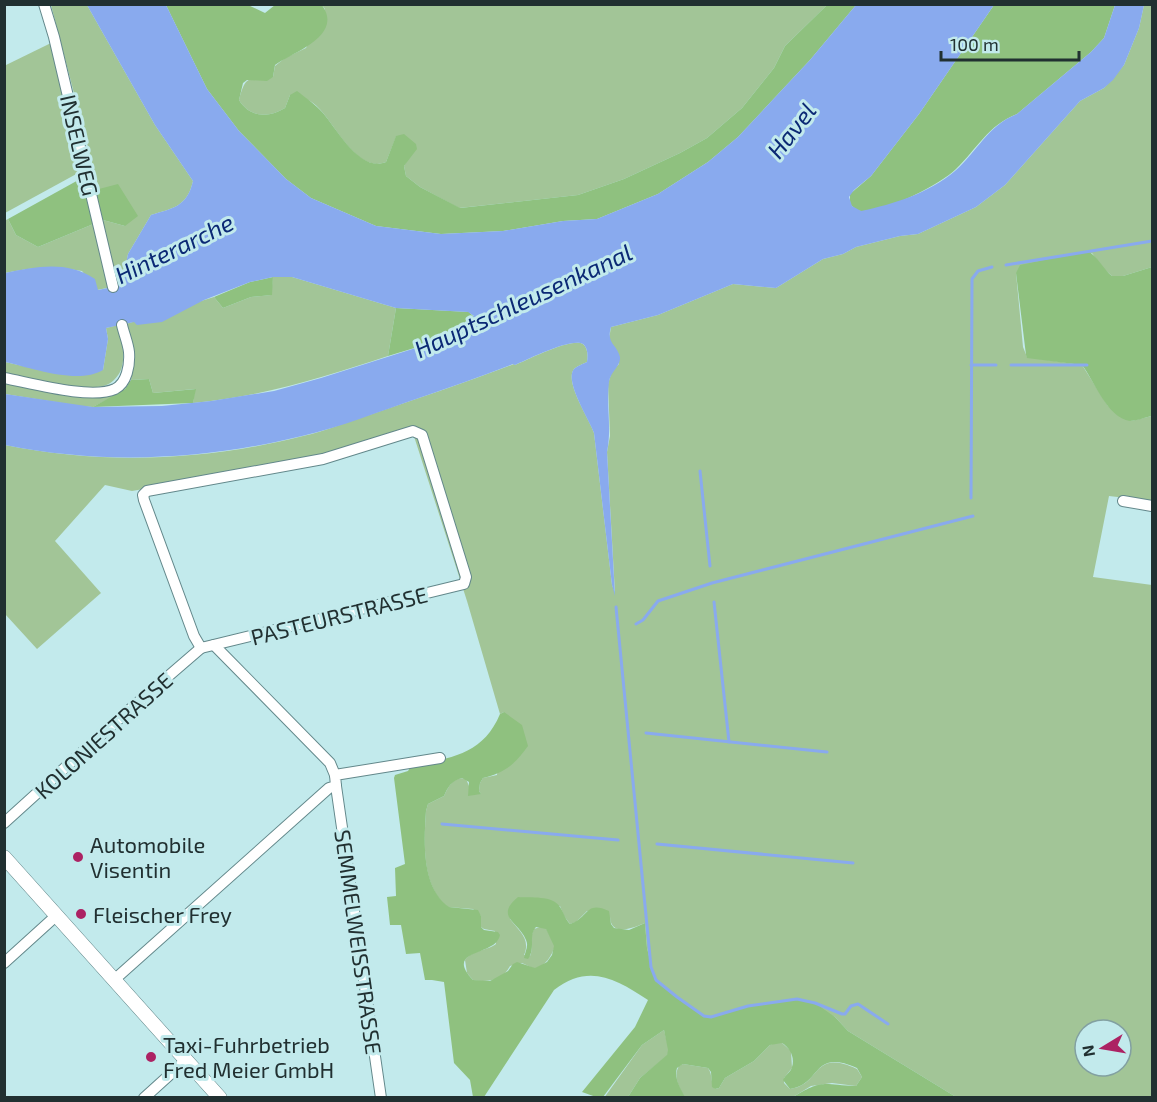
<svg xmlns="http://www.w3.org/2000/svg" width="1157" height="1102" viewBox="0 0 1157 1102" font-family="'Exo 2',sans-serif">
<rect width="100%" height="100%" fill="#c2eaec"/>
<g fill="#a2c597" fill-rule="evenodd">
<path d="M51,5H87L155,125L193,181C187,207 173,208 151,215L128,254L124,274L117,286L97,290L82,271C50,266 36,267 5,273L4,221L8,219L16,235L38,247L103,220L125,226L99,189Z"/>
<path d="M322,5H827L785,46L774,68L742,108L707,138L680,153L624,179L578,195L459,208L420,187L406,176L404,166L408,159L396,137L386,162C355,175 333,117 313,103C307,98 297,97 290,95L285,108C269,118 250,118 239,100C246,74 248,80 273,77L275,66L285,58L306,48L325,9Z"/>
<path d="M1144,5H1152V267L1123,276H1112L1104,269L1092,253L1016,273L1023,347L1027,357L1082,365L1108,406L1131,421L1152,416V501L1109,496L1093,577L1152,585V1097H956L848,1031L835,1017L797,999L747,1006L712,1016H705L696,1011L655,980L647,948L645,923C633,928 611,937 610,917L587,911L576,922L570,924L564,916L560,906L510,919C519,931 531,939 524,955L530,956C534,947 529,938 534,929L540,927L546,928L555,946C551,957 546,965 535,969L522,963L510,966C503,980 487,983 473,980L467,973L465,960C472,950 487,951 496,944L495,931L484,929L481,927V916L473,909L448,907C421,887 424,841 426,811L428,804L444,796C448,787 454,775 466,779L469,786L481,794L479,791L480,783L483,778L497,775L504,712L500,714L467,601L411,427L329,454L236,473L132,491L105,485L55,541L101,593L37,649L5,614V445C103,465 205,461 303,436C326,431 349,421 372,414C419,398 467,382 514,364L515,365C527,360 572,337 583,344C588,348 588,357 587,362C583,364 577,366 574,369C564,382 589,418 594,433L612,585L615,593L607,452L610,436L608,384L612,371L619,364L609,339L611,327L658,315L733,284L776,288L823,259L843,254L856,247L900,236L918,234L976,207L1005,185L1080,101L1104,88L1124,65L1139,28ZM1085,1030H1121V1066H1085Z"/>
<polygon points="51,43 80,162 80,172 5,213 4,66"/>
<path d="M273,277H292L396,308L388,356C324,377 261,397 193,403L195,389L153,393L149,379L131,380L133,365L126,324L214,297L223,308L251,297L271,295Z"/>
<path d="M118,325C121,340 127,357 120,372C117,378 110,385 103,386C79,392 29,378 5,374V362L50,372L103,370L108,339L106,328Z"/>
<path d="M4,383C38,389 83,403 116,395L93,407L80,406L5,394Z"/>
<polygon points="664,1030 669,1050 667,1056 640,1078 628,1097 604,1098 642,1045"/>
<path d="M775,1043H782L791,1051L792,1068L784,1078V1083L790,1089C822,1085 811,1048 857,1069L862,1077L856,1086L832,1083L811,1086L793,1097L685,1098C679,1088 673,1076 679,1066L683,1064L708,1068C713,1075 710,1082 715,1089L719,1088L725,1078L754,1061L770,1045Z"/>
</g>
<g fill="#8fc17f">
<path d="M166,5H248L265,13L275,5H322C344,36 293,52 275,65L273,77L267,81L247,80L243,83L239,100C250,118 269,118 285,108L290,95L297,91C306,98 315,104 323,113C337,129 360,173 386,162L396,136L404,134L416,144L417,149L404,166L406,176L420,187L460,208L578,195L624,179L680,153L707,138L742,108L774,68L785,46L827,5H856L810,60L738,137L708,162L658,194L597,219L563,221L503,231L441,234L376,226L311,198L286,179L239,131L207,89Z"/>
<path d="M994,5H1115L1104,38L1091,52L1017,114C988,125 977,149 956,169C940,185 884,213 861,211C856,211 853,207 850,204V194L871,176L919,114Z"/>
<polygon points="82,178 99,189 118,184 138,216 125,226 103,220 38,247 16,235 8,219"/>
<path d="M1087,251C1097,255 1103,269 1112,276H1123L1152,267V416C1146,417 1136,421 1130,421C1107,418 1094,380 1082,365L1027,358L1026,355L1016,273L1020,265Z"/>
<polygon points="273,277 272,295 251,297 223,308 214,297 250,282"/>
<polygon points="396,308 469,312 474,317 444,339 388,356"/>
<polygon points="149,379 153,393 196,389 193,403 93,407 125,389 131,380"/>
<path d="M504,712L522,725L528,746C515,764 505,773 483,778L480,783L479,791L481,794L468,796L469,782L462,778C451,781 448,787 444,796L428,804L426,811C424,841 421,887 449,907L478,910L481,916V927L484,930L498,932L500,935C496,957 443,948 473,980L490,981L508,971L513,964L517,962L535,968L547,962L552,955L554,946L546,929L536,927C528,936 536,948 528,959L524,958C525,952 529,946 526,940C519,922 494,917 518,897C530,898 553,895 560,907C564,913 565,919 570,924C589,918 585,900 609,911L611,924L614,928L629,930L645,923L647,948L655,980L696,1011L705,1016H712L747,1006L797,999L815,1003L835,1017L848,1031L956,1097H793C824,1078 823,1085 856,1086L862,1077L857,1068C811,1048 822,1085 790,1089L783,1080C785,1075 791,1072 792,1067C795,1057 790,1048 782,1043L770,1045L754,1061L725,1078L719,1088L715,1089L712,1087L711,1072L708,1068L683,1064L677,1068C674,1078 680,1088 685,1097H628L640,1078L667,1055L668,1050L664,1030L642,1045L603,1097H596L582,1092L635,1027L648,1000C616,979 589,963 554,990L484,1097H473L470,1080L454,1063L444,982L432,980H425L420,953L406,954L401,925H390L387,897L396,896L395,868L405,864L394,778L395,775L408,771L411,766C450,758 483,755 500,714Z"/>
</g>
<path fill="#89aaee" d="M87,5H166L207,89L239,131L286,179L311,198L376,226L441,234L503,231L563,221L597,219L658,194L708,162L738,137L810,60L856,5H994L919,114L871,176L854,190L849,197L852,206L861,211C894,204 929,193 955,171C978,151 987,126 1017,114L1091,52L1104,38L1115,5H1144L1139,28L1124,65L1113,80L1104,88L1080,101L1005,185L976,207L918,234L900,236L856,247L843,254L823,259L776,288L733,284L658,315L611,327C606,344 617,344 620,357C621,366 610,372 609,382C606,405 612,428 607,452L615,596L612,585L594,433C589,419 564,381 574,369C577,366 583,364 587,362C588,356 588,348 583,344C572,337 526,360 515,365L513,364C482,376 451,387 419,398C380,411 342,427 302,436C204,460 104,465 5,445V394L93,407L162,406L211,401L274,391L321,378L444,339L474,316L468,312L396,308L292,277H273L250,282L204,300L162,322L137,325L134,322L106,328L108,339L103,370C78,385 32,368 5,362V273C36,267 66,260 95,279L98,290L117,286L124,274L128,254L151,215C173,208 187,207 193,181L155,125Z"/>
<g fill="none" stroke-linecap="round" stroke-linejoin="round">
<g stroke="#89aaee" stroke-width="3">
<polyline points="1006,265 1152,241"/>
<polyline points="971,365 996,365"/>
<polyline points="1011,365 1087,365"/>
<polyline points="700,471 710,566"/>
<polyline points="971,498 972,279 978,271 992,267"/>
<polyline points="714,602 729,742"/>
<polyline points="616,607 651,967 656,980 677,997 704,1016 711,1017 748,1006 797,999 815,1003 842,1014 845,1014 851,1006 858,1004 888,1024"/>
<polyline points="636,624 643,620 658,601 712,583 973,516"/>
<polyline points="646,733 827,752"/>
<polyline points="442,824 618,840"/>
<polyline points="657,844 853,863"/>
</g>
<g stroke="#63888b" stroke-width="12">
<g id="minor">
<polyline points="44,4 54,37 113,287"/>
<path d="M4,378C31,383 91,400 115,389C127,383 130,365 129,352C128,343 124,334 122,325"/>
<polygon points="413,431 422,435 466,577 464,584 201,648 194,636 144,500 143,495 147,491 323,459"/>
<polyline points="1123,501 1152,506"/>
<polyline points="214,645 330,763 335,775"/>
<polyline points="336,786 381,1098"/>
<polyline points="4,823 121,717 201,648"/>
<polyline points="4,963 57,915"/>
<polyline points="114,980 329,788 336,786 335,775 440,758"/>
<polyline points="144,1098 186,1060"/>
</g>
</g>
<g stroke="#63888b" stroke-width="15">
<polyline id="major" points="4,857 220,1098"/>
</g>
<use href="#minor" stroke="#fff" stroke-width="10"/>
<use href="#major" stroke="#fff" stroke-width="14"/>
</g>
<g fill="#ac2263" stroke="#c2eaec" stroke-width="2">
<circle cx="78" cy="857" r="6"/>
<circle cx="81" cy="914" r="6"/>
<circle cx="151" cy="1057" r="6"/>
</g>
<g text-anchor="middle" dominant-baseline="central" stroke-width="6" stroke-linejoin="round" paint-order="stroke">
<g font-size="22" fill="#213031" stroke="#c2eaec">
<text transform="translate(80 145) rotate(77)">INSELWEG</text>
<text transform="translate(339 615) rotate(-14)">PASTEURSTRASSE</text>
<text transform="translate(103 735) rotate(-42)">KOLONIESTRASSE</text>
<text transform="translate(359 942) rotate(82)">SEMMELWEISSTRASSE</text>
</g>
<g font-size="22" fill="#213031" stroke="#c2eaec" text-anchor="start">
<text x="90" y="844">Automobile<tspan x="90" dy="25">Visentin</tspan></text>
<text x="93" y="914">Fleischer Frey</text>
<text x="163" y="1044">Taxi-Fuhrbetrieb<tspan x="163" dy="25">Fred Meier GmbH</tspan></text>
</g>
<g font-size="24" font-style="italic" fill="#0b2975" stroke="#c2eaec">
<text transform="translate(791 130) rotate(-52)">Havel</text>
<text transform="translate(174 248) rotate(-26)">Hinterarche</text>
<text transform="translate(523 300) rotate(-25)">Hauptschleusenkanal</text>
</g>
</g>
<rect width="1157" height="1102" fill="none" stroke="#213031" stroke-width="12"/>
<g transform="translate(1103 1048) rotate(259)"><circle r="28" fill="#c2eaec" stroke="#82a0a1" stroke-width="1.5"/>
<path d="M0-4.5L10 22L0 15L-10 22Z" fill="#ac2263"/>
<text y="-9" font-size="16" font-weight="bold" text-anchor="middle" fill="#213031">N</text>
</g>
<path d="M941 51v9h138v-9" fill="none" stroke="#213031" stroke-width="3"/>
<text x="950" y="51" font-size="18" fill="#213031" stroke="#c2eaec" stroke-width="4.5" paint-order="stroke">100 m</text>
</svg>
